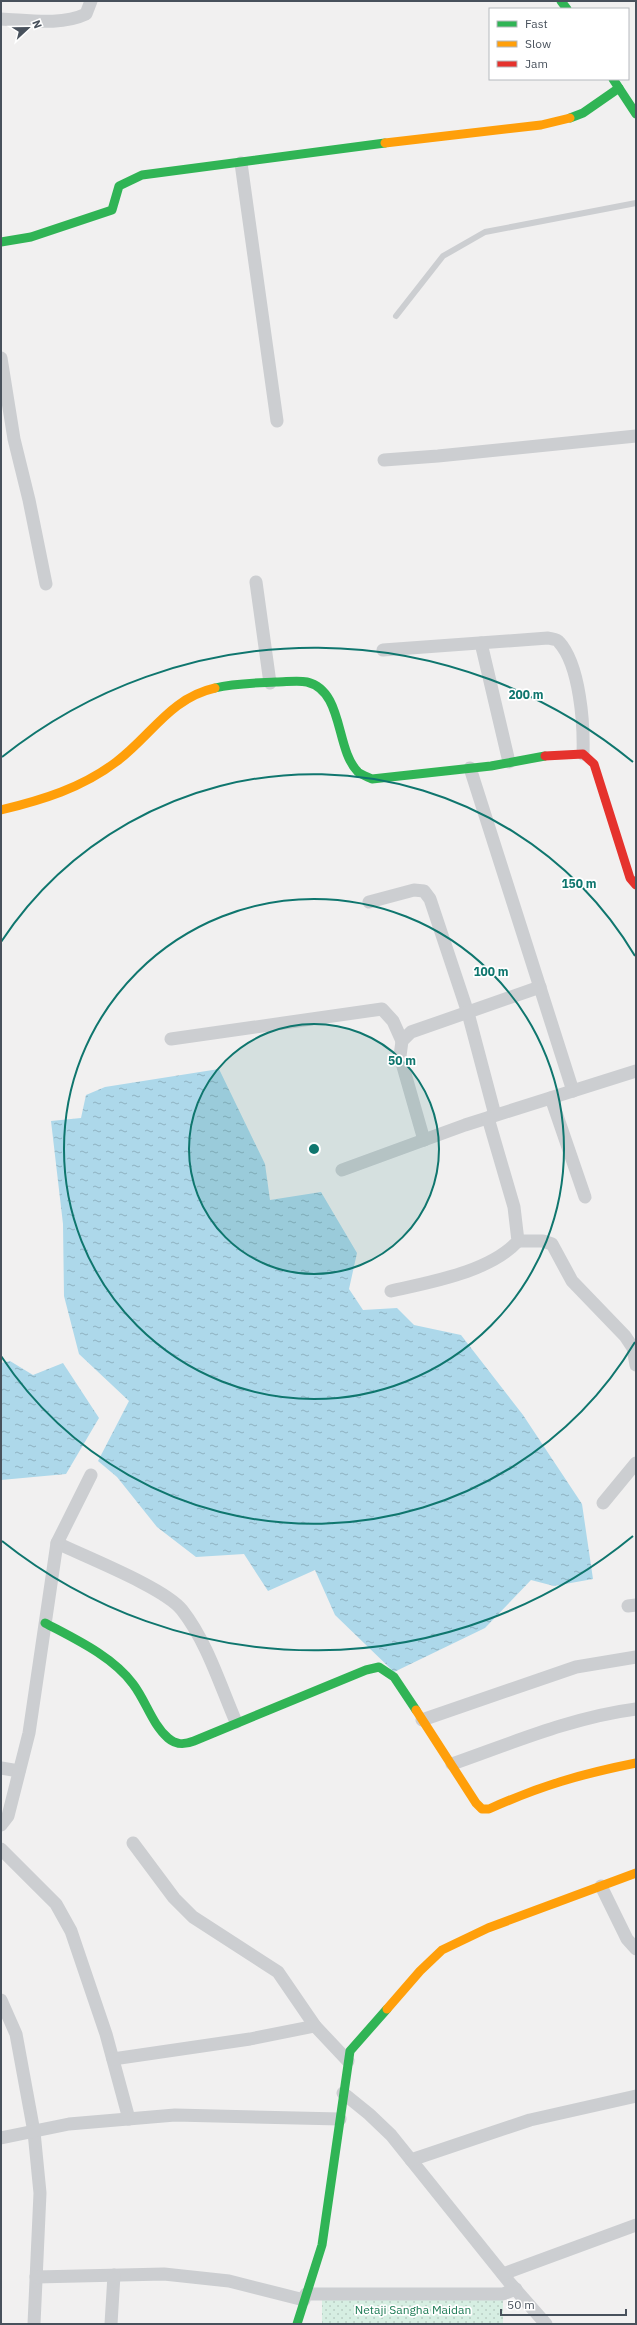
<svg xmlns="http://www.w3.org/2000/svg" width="637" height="2325" viewBox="0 0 637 2325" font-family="'IBM Plex Sans',sans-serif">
<defs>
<pattern id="park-dots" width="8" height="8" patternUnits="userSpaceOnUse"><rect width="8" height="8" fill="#d6eee2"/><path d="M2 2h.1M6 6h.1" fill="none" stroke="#b9cec4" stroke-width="1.8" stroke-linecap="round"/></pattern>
<pattern id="water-ripples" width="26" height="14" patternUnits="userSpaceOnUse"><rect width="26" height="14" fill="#add8ea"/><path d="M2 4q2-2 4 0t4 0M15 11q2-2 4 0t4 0" fill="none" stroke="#8fb2c1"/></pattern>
</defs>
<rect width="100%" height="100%" fill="#f1f0f0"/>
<rect fill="url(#park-dots)" x="322" y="2294" width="181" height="30"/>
<g fill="url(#water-ripples)">
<polygon points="219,1069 265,1164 270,1200 321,1192 357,1253 349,1289 363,1310 397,1308 414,1325 461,1335 523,1415 582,1504 593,1579 554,1586 531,1580 485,1628 394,1672 335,1615 315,1570 268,1591 244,1554 196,1557 157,1527 117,1477 98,1461 129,1401 79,1354 64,1296 63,1224 51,1121 81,1118 86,1095 105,1087"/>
<polygon points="10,1361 33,1375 63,1363 99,1418 66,1474 1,1480 1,1363"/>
</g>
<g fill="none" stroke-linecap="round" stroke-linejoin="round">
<polyline stroke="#ccced1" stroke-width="6" points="396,316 443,256 485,232 636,203"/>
<g stroke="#ccced1" stroke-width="13">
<path d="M1,19C27,20 61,26 86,14L91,1"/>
<polyline points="241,163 277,421"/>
<polyline points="1,358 14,439 29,500 46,584"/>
<polyline points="384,460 438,456 636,436"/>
<polyline points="256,582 270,683"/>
<polyline points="481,643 509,762"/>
<path d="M383,650L548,638C552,639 557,639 559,642C580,665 584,724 583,754"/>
<polyline points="470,768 573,1091"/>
<polyline points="369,902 414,890 424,891 430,899 468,1013 495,1115"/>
<polyline points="171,1039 382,1009 393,1021 402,1041"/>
<polyline points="551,1098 585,1197"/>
<polyline points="424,1140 400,1056 402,1041 411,1032 540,987"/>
<polyline points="342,1170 465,1125 636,1071"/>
<polyline points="518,1241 543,1241 552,1244 572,1281 625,1336 633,1348 636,1365"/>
<path d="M391,1291C430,1282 490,1272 518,1241L514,1207L488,1118"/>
<polyline points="603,1503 636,1463"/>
<path d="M57,1543C86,1557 165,1588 182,1610C207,1642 220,1685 236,1722"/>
<polyline points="628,1606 636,1605"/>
<polyline points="422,1720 576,1667 636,1657"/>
<path d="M452,1764C512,1743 573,1717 636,1709"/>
<polyline points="1,1768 19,1771"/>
<polyline points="1,1825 8,1816 29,1733 57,1543 91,1475"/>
<polyline points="133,1843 174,1898 193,1917 278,1972 315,2026 348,2061"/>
<polyline points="1,1849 56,1904 71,1931 106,2034 129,2119"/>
<polyline points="601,1886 627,1939 636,1949"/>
<polyline points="1,2000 16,2034 34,2132 40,2193 34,2324"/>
<polyline points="113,2059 250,2039 315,2026"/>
<polyline points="343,2093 369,2114 391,2135 509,2282 546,2324"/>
<polyline points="1,2138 69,2124 175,2115 340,2119"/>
<polyline points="411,2160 530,2120 636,2096"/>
<polyline points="503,2274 636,2225"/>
<polyline points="36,2277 164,2274 229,2281 304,2300"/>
<polyline points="306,2294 503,2294 516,2289"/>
<polyline points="111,2324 114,2275"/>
</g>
<g stroke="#30b455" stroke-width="9">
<polyline points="561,1 567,9"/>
<polyline points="613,79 636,114"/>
<polyline points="570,118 583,113 619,88"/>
<polyline points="1,242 31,237 112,210 119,186 142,175 385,143"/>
<path d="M215,688C235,683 256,683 276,682C286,682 298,680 307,682C344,691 335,749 358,772C362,775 368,777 372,779L491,766L545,756"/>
<path d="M45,1623C75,1639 112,1656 133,1684C146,1701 152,1724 168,1738C176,1745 184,1745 194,1741L366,1670L379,1667L394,1677L416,1710"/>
<polyline points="297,2324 322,2245 350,2051 387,2009"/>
</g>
<g stroke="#ff9f0a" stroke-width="9">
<polyline points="385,143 541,125 570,118"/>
<path d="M1,810C42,800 82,788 116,762C151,736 170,698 215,688"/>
<path d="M416,1710L476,1803L482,1809H489C540,1786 581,1774 636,1763"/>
<polyline points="387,2009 420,1971 442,1950 488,1928 636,1873"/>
</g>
<polyline stroke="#e5322d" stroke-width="9" points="545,756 583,754 594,764 630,878 636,885"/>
</g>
<circle cx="314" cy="1149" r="125" fill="#0f766e" fill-opacity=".12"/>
<g fill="none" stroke="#0f766e" stroke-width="2">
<circle cx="314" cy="1149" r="125"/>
<circle cx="314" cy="1149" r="250"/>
<path d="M635 1342A375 375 0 0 1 1 1356M1 942A375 375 0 0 1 635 956"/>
<path d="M633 1536A501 501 0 0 1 2 1541M2 757A501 501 0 0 1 633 762"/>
</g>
<g text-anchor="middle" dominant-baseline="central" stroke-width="3.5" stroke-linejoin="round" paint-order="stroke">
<g font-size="12" fill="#1c7a54" stroke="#fff">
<text x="413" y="2309">Netaji Sangha Maidan</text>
</g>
</g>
<circle cx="314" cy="1149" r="6" fill="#0f766e" stroke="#fff" stroke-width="2"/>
<g font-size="12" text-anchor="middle" font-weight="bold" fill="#0f766e" stroke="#fff" stroke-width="3.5" stroke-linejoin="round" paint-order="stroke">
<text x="526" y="699">200 m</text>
<text x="579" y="888">150 m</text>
<text x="491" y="976">100 m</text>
<text x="402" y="1065">50 m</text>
</g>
<rect width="637" height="2325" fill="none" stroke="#48515c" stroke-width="4"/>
<rect x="489" y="8" width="140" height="72" fill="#ffffff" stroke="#b6b9be"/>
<rect x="497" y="21" width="20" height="6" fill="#30b455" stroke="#b6b9be"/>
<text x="525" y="28" font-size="12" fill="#48515c">Fast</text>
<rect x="497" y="41" width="20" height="6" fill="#ff9f0a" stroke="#b6b9be"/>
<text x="525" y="48" font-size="12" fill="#48515c">Slow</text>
<rect x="497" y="61" width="20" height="6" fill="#e5322d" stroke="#b6b9be"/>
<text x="525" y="68" font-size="12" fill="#48515c">Jam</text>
<g transform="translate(28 28) rotate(68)" stroke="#ffffff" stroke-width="3" paint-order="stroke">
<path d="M0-3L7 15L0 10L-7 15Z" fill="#48515c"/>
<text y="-6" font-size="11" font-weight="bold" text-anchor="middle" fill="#48515c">N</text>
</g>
<path d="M501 2309v6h125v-6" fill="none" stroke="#48515c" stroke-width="2"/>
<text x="507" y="2309" font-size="12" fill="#48515c" stroke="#ffffff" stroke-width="3" paint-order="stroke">50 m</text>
</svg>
